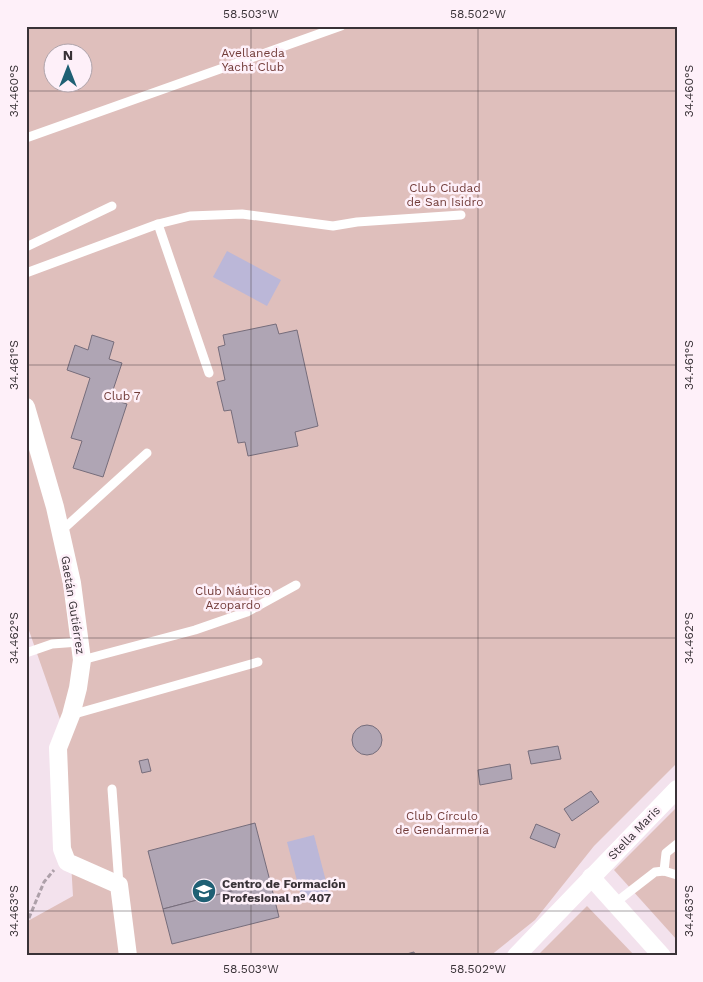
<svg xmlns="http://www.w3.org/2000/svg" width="703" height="982" viewBox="0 0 703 982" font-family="'Work Sans',sans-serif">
<rect width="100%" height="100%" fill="#f3e2ed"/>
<g fill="#dfbfbc" fill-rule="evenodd">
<path d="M26,26H677V763L594,846L535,920L490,956H26V922L73,896L63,728L26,622ZM52,52H82V82H52Z"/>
<polygon points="677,807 677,940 614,870"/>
<polygon points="587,906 635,956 537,956"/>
</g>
<g fill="#bbb7d8">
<polygon points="227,251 281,280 267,306 213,277"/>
<polygon points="314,835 329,893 302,900 287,842"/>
</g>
<g fill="#afa5b4" stroke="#766d7b">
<polygon points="276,324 279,334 297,330 318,426 295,432 298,446 248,456 245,442 238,443 231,410 224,411 217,382 225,380 218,347 225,345 223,335"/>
<polygon points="92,335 114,342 109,359 122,363 110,399 127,404 103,477 73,468 82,441 71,438 90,378 67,370 75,345 88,350"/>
<circle cx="367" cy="740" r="15"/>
<polygon points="558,746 561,759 531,764 528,751"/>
<polygon points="148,759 151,771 142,773 139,761"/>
<polygon points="510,764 512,779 480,785 478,770"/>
<polygon points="591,791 599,802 572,821 564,809"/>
<polygon points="255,823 270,881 163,909 148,851"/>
<polygon points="536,824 560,834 555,848 530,838"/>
<polygon points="270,881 279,917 172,944 163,909"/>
<polygon points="414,952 415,956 399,956"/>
</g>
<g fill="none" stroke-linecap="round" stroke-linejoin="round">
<polyline stroke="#ada0a9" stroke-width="3" stroke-dasharray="5 2.5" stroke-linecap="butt" points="26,925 44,882 54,870"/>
<g stroke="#fff" stroke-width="9">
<polyline points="26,138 341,26"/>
<polyline points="158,224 209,373"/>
<polyline points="26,247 112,206"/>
<polyline points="26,273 158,224 190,216 242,214 333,226 357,222 461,215"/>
<polyline points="60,532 147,453"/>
<polyline points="26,653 52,644 79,642"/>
<polyline points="82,660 195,630 247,612 296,585"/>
<polyline points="71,715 258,662"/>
<polyline points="112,789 119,885"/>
<polyline points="664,871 666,853 677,844"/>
<polyline points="615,903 655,872 664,871 677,875"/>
</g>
<g stroke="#fff" stroke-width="18">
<polyline points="26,407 55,507 72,583 82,660 78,688 71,715 58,748 62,849 67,862 119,885 128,956"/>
<polyline points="591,877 662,956"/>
<polyline points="516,956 677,789"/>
</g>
</g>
<path fill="none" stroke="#393237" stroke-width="1" stroke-opacity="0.45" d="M251,26V956M478,26V956M26,91H677M26,365H677M26,638H677M26,911H677"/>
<defs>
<g id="school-disc" transform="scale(1.25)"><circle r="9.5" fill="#1f6074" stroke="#fef0f9"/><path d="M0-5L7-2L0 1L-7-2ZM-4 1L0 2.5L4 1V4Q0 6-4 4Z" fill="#fff"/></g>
</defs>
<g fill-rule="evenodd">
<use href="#school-disc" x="204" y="891"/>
</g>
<g text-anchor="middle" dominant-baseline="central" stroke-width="5" stroke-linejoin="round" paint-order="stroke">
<g font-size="12" fill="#723c39" stroke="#fef0f9">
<text x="253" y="53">Avellaneda<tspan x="253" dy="14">Yacht Club</tspan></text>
<text x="445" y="188">Club Ciudad<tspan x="445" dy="14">de San Isidro</tspan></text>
<text x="122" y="396">Club 7</text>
<text x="233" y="591">Club Náutico<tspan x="233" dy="14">Azopardo</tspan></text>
<text x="442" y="816">Club Círculo<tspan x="442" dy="14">de Gendarmería</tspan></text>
</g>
<g font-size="12" fill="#393237" stroke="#fef0f9">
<text transform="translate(73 605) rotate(81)">Gaetán Gutiérrez</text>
<text transform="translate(634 833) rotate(-46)">Stella Maris</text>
</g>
<g font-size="12" font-weight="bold" fill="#393237" stroke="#fef0f9" text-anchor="start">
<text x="222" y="884">Centro de Formación<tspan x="222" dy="14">Profesional nº 407</tspan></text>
</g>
</g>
<rect width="703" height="982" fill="none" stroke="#fef0f9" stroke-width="55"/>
<g transform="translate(68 68)"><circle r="24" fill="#fef0f9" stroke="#afa4ab"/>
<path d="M0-4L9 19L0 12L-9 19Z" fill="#1f6074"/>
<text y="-8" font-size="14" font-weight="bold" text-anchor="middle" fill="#393237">N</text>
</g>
<rect x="28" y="28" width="648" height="926" fill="none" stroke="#393237" stroke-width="2"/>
<g font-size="12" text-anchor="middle" fill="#393237">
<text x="251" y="18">58.503°W</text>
<text x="478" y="18">58.502°W</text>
<text transform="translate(14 91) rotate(-90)" y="4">34.460°S</text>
<text transform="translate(689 91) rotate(-90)" y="4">34.460°S</text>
<text transform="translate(14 365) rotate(-90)" y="4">34.461°S</text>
<text transform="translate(689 365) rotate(-90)" y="4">34.461°S</text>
<text transform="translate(14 638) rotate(-90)" y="4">34.462°S</text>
<text transform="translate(689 638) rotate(-90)" y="4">34.462°S</text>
<text transform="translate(14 911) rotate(-90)" y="4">34.463°S</text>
<text transform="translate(689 911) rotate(-90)" y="4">34.463°S</text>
<text x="251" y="973">58.503°W</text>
<text x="478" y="973">58.502°W</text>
</g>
</svg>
